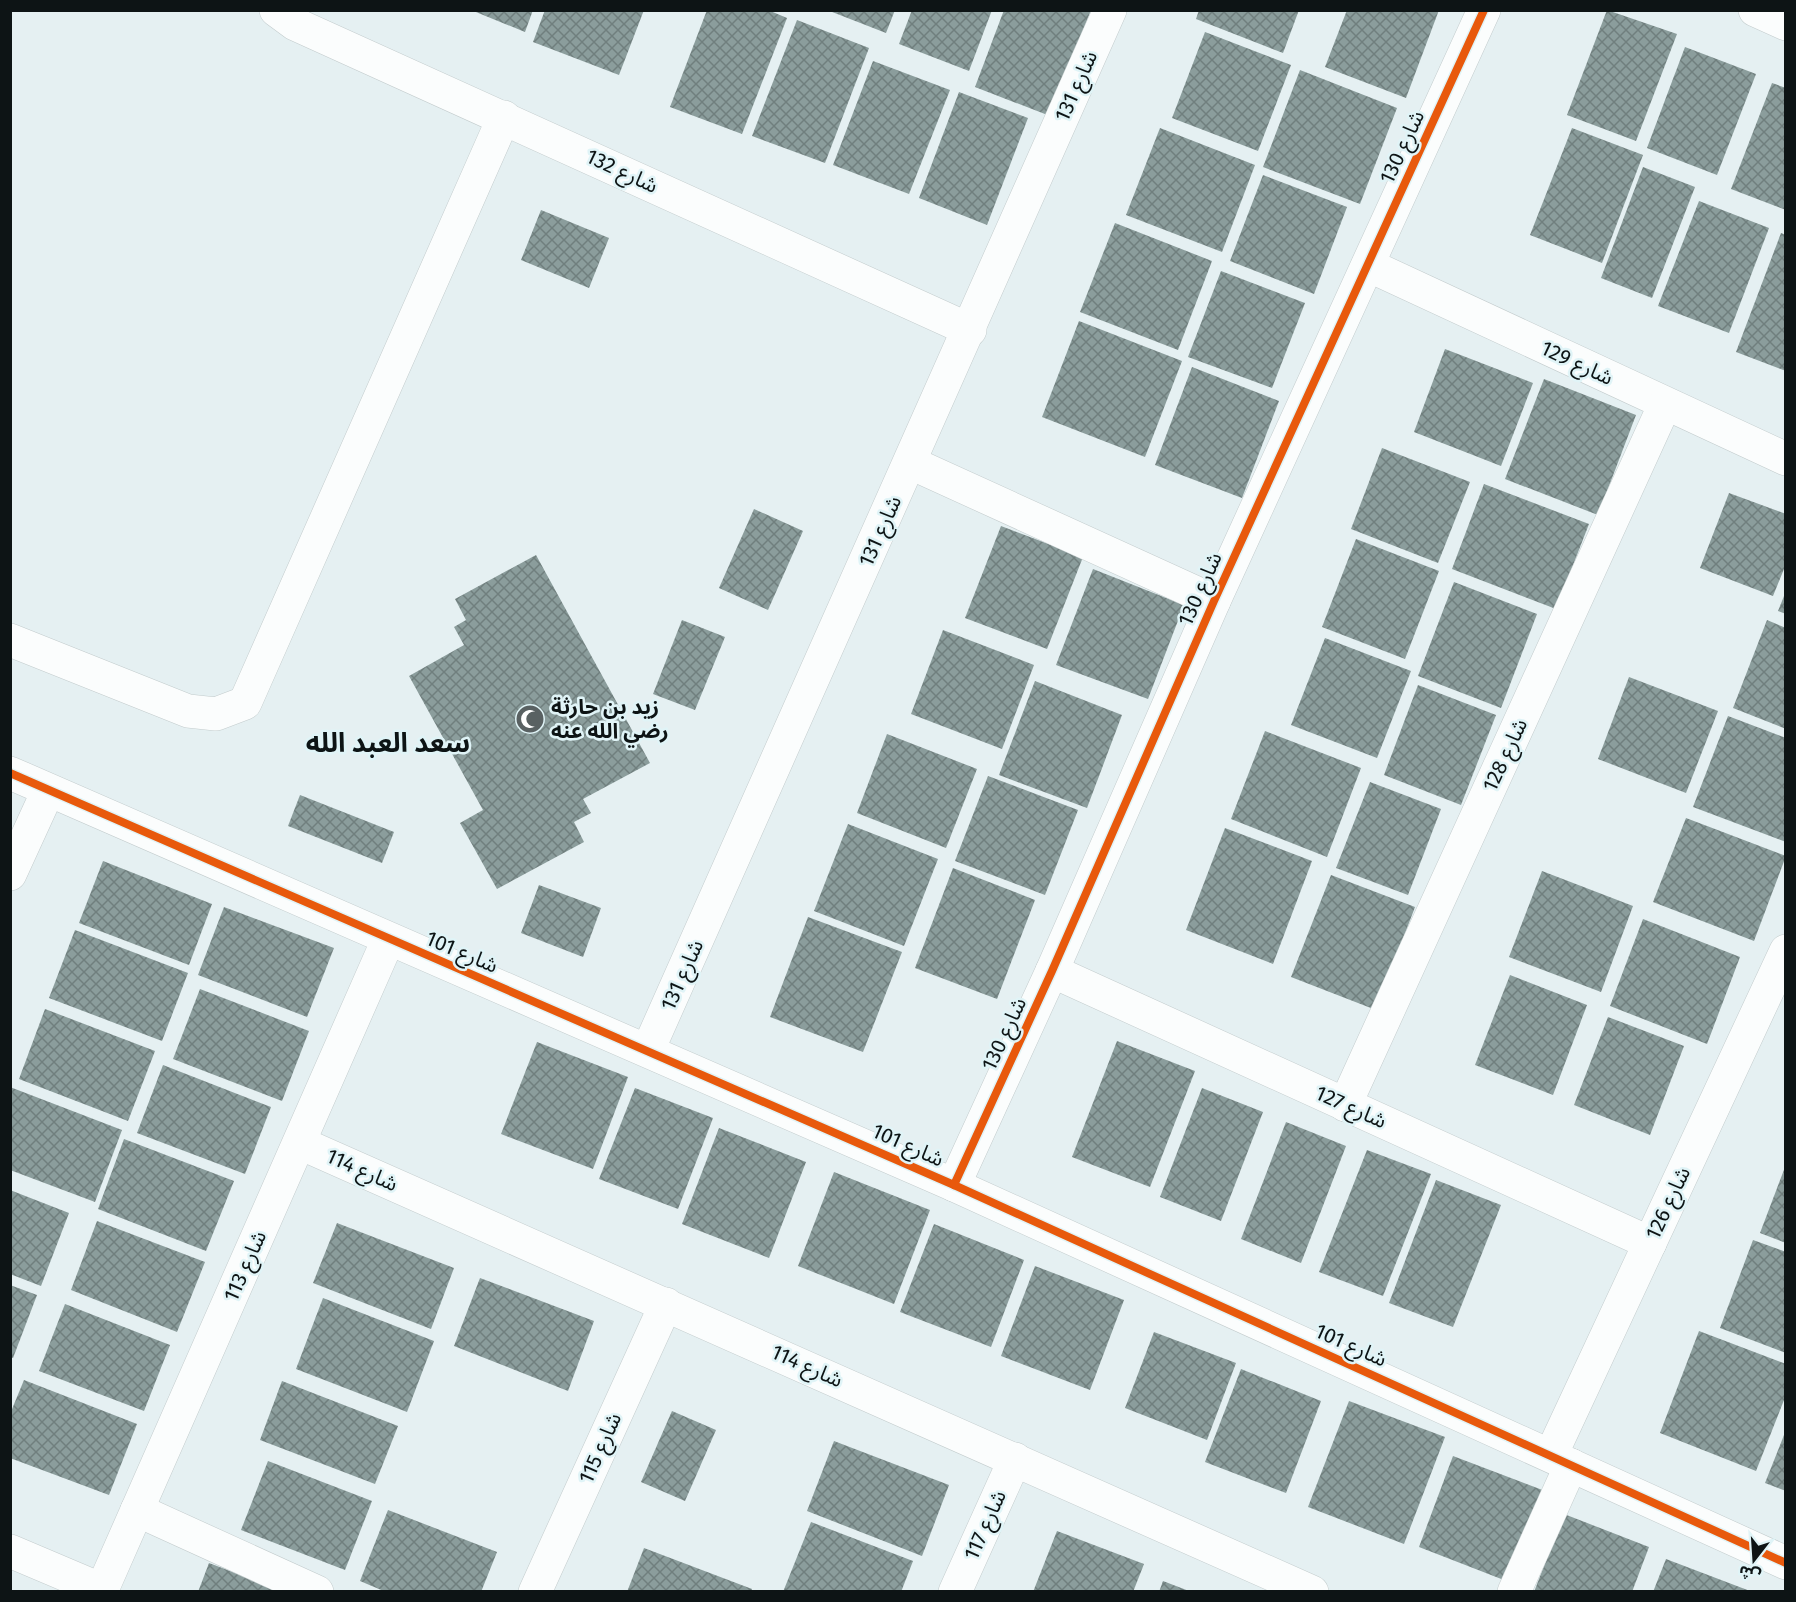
<svg xmlns="http://www.w3.org/2000/svg" width="1796" height="1602" viewBox="0 0 1796 1602" font-family="'Fira Sans','Noto Sans Arabic',sans-serif">
<defs>
<pattern id="building-cross-hatch" width="8" height="8" patternUnits="userSpaceOnUse" patternTransform="scale(1.5)"><rect width="8" height="8" fill="#8b9d9c"/><path d="M0 0l8 8M0 8l8-8" fill="none" stroke="#707f7e"/></pattern>
</defs>
<rect width="100%" height="100%" fill="#e5f0f2"/>
<g fill="url(#building-cross-hatch)">
<polygon points="471,10 533,10 525,32"/>
<polygon points="545,10 644,10 619,75 533,42"/>
<polygon points="707,10 768,10 787,18 742,134 670,107"/>
<polygon points="827,10 895,10 886,33"/>
<polygon points="912,10 992,10 969,71 899,44"/>
<polygon points="1004,10 1091,10 1050,116 975,87"/>
<polygon points="1199,10 1299,10 1283,53 1196,19"/>
<polygon points="1347,10 1439,10 1406,98 1325,67"/>
<polygon points="1607,10 1677,34 1636,141 1567,115"/>
<polygon points="797,20 869,48 825,163 752,136"/>
<polygon points="1205,32 1291,65 1258,151 1172,118"/>
<polygon points="1685,47 1756,74 1717,175 1647,148"/>
<polygon points="873,61 950,90 909,194 833,165"/>
<polygon points="1300,70 1397,108 1360,204 1263,167"/>
<polygon points="1772,83 1786,88 1786,210 1731,189"/>
<polygon points="959,92 1028,118 987,225 919,198"/>
<polygon points="1160,128 1255,165 1222,252 1126,215"/>
<polygon points="1572,128 1643,155 1602,263 1530,235"/>
<polygon points="1643,167 1695,187 1652,298 1601,278"/>
<polygon points="1263,175 1347,207 1314,294 1230,261"/>
<polygon points="1699,201 1769,228 1729,333 1658,306"/>
<polygon points="541,210 609,238 589,288 521,260"/>
<polygon points="1115,223 1212,261 1178,350 1080,312"/>
<polygon points="1781,233 1786,235 1786,371 1736,352"/>
<polygon points="1221,271 1305,303 1272,388 1188,357"/>
<polygon points="1079,321 1182,361 1145,457 1042,417"/>
<polygon points="1445,349 1533,383 1501,466 1414,432"/>
<polygon points="1192,367 1279,401 1242,498 1155,465"/>
<polygon points="1544,379 1636,415 1598,515 1505,479"/>
<polygon points="1382,448 1470,482 1438,563 1351,529"/>
<polygon points="1484,484 1589,524 1556,609 1452,569"/>
<polygon points="1729,493 1786,514 1786,564 1773,596 1700,568"/>
<polygon points="754,509 803,531 768,610 719,588"/>
<polygon points="1001,526 1083,557 1047,649 965,618"/>
<polygon points="1356,539 1439,571 1405,659 1322,627"/>
<polygon points="536,555 650,763 583,799 591,813 574,822 584,842 497,889 460,823 483,810 409,676 464,645 454,627 466,620 455,599"/>
<polygon points="1093,569 1184,605 1148,699 1056,665"/>
<polygon points="1454,582 1537,614 1501,708 1418,676"/>
<polygon points="1786,591 1786,614 1778,611"/>
<polygon points="682,620 725,637 695,710 653,694"/>
<polygon points="1767,620 1786,628 1786,729 1733,708"/>
<polygon points="943,630 1034,665 1002,749 911,714"/>
<polygon points="1325,638 1411,671 1377,758 1291,725"/>
<polygon points="1629,677 1718,711 1686,793 1598,759"/>
<polygon points="1035,681 1122,715 1087,808 999,775"/>
<polygon points="1418,685 1496,715 1461,805 1384,775"/>
<polygon points="1728,716 1786,738 1786,842 1693,807"/>
<polygon points="1265,731 1361,768 1327,857 1231,819"/>
<polygon points="887,734 977,769 946,848 857,813"/>
<polygon points="988,776 1078,810 1045,895 955,861"/>
<polygon points="1370,782 1441,809 1408,895 1336,868"/>
<polygon points="300,795 394,832 382,863 288,826"/>
<polygon points="1686,818 1786,856 1754,941 1653,902"/>
<polygon points="848,824 938,859 904,946 814,911"/>
<polygon points="1225,828 1312,861 1273,964 1186,930"/>
<polygon points="103,861 212,904 189,965 79,923"/>
<polygon points="953,868 1035,900 997,999 915,968"/>
<polygon points="1542,871 1633,906 1601,992 1509,957"/>
<polygon points="1331,875 1415,907 1376,1010 1291,977"/>
<polygon points="539,885 601,908 583,957 521,933"/>
<polygon points="224,907 334,948 307,1017 198,975"/>
<polygon points="808,917 902,952 863,1052 770,1017"/>
<polygon points="1643,919 1740,957 1707,1044 1610,1006"/>
<polygon points="75,930 188,973 162,1041 49,998"/>
<polygon points="1510,975 1587,1005 1553,1095 1475,1065"/>
<polygon points="200,989 309,1031 282,1101 173,1059"/>
<polygon points="45,1009 155,1051 128,1121 19,1079"/>
<polygon points="1608,1017 1684,1046 1650,1135 1574,1105"/>
<polygon points="1117,1041 1195,1071 1150,1187 1072,1157"/>
<polygon points="537,1042 628,1077 593,1169 501,1134"/>
<polygon points="163,1065 271,1107 245,1174 137,1133"/>
<polygon points="10,1087 122,1130 95,1202 10,1170"/>
<polygon points="635,1088 713,1118 678,1209 599,1179"/>
<polygon points="1202,1088 1263,1112 1221,1221 1160,1197"/>
<polygon points="1286,1122 1346,1146 1301,1263 1241,1239"/>
<polygon points="719,1128 806,1162 769,1258 682,1224"/>
<polygon points="124,1139 234,1181 206,1251 98,1209"/>
<polygon points="1367,1150 1431,1174 1383,1296 1319,1272"/>
<polygon points="1785,1167 1786,1167 1786,1243 1760,1233"/>
<polygon points="834,1172 930,1210 894,1304 798,1266"/>
<polygon points="1436,1180 1501,1205 1453,1327 1389,1303"/>
<polygon points="10,1190 69,1213 41,1286 10,1274"/>
<polygon points="97,1221 205,1262 177,1332 71,1290"/>
<polygon points="337,1223 454,1268 431,1329 313,1283"/>
<polygon points="934,1224 1024,1260 991,1347 900,1312"/>
<polygon points="1753,1240 1786,1252 1786,1353 1720,1328"/>
<polygon points="1035,1266 1124,1300 1090,1390 1001,1356"/>
<polygon points="480,1278 594,1321 568,1391 454,1346"/>
<polygon points="10,1285 37,1295 13,1358 10,1357"/>
<polygon points="323,1298 434,1341 407,1412 296,1369"/>
<polygon points="65,1304 170,1345 144,1411 39,1371"/>
<polygon points="1699,1331 1786,1364 1786,1395 1756,1471 1660,1433"/>
<polygon points="1154,1332 1236,1363 1207,1440 1125,1408"/>
<polygon points="1241,1369 1321,1401 1286,1493 1205,1462"/>
<polygon points="24,1380 137,1424 109,1495 10,1458 10,1414"/>
<polygon points="282,1381 398,1426 375,1484 260,1440"/>
<polygon points="1349,1401 1445,1437 1404,1544 1308,1507"/>
<polygon points="672,1411 716,1430 685,1501 641,1482"/>
<polygon points="1786,1430 1786,1491 1765,1483"/>
<polygon points="834,1441 949,1485 922,1556 807,1511"/>
<polygon points="1453,1456 1545,1491 1509,1582 1419,1547"/>
<polygon points="268,1461 372,1501 345,1570 241,1530"/>
<polygon points="388,1510 497,1552 481,1592 386,1592 360,1581"/>
<polygon points="1564,1514 1649,1547 1632,1592 1534,1592"/>
<polygon points="811,1522 913,1561 901,1592 783,1592"/>
<polygon points="1057,1531 1144,1564 1133,1592 1033,1592"/>
<polygon points="644,1548 752,1589 751,1592 627,1592"/>
<polygon points="1666,1559 1750,1591 1750,1592 1653,1592"/>
<polygon points="209,1563 283,1591 282,1592 198,1592"/>
<polygon points="1163,1581 1189,1591 1189,1592 1159,1592"/>
</g>
<g fill="none" stroke-linecap="round" stroke-linejoin="round">
<g stroke="#c3cccd" stroke-width="34">
<g id="minor">
<polyline points="276,10 295,24 970,330"/>
<polyline points="1755,10 1786,24"/>
<polyline points="1368,265 1786,459"/>
<polyline points="911,463 1214,601"/>
<polyline points="10,640 188,711 216,714 245,703 504,117"/>
<polyline points="10,773 954,1185 1786,1563"/>
<polyline points="10,874 48,791"/>
<polyline points="1052,971 1650,1243"/>
<polyline points="648,1050 1110,10"/>
<polyline points="1345,1105 1665,404"/>
<polyline points="300,1143 1312,1592"/>
<polyline points="954,1185 1052,971 1214,601 1484,10"/>
<polyline points="1551,1455 1786,951"/>
<polyline points="137,1510 317,1592"/>
<polyline points="10,1551 102,1590"/>
<polyline points="101,1592 388,940"/>
<polyline points="535,1592 666,1304"/>
<polyline points="955,1592 1015,1459"/>
<polyline points="1514,1592 1571,1465"/>
</g>
</g>
<use href="#minor" stroke="#fbfdfd" stroke-width="33"/>
<g stroke="#e0f4f7" stroke-width="11">
<g id="cycleway">
<polyline points="10,773 954,1185 1786,1563"/>
<polyline points="954,1185 1052,971 1214,601 1484,10"/>
</g>
</g>
<use href="#cycleway" stroke="#e8590c" stroke-width="8"/>
</g>
<defs>
<g id="mosque-disc" transform="scale(1.5)"><circle r="9.5" fill="#596162" stroke="#e0f4f7"/><path d="M3.5-4.9A6 6 0 1 0 3.5 4.9A5 5 0 1 1 3.5-4.9Z" fill="#fff"/></g>
</defs>
<g fill-rule="evenodd">
<use href="#mosque-disc" x="530" y="719"/>
</g>
<g text-anchor="middle" dominant-baseline="central" stroke-width="5" stroke-linejoin="round" paint-order="stroke">
<g font-size="21" fill="#0d1415" stroke="#e0f4f7">
<text transform="translate(1076 86) rotate(-66)">شارع 131</text>
<text transform="translate(1402 147) rotate(-65)">شارع 130</text>
<text transform="translate(622 171) rotate(25)">شارع 132</text>
<text transform="translate(1577 363) rotate(25)">شارع 129</text>
<text transform="translate(880 531) rotate(-66)">شارع 131</text>
<text transform="translate(1200 589) rotate(-66)">شارع 130</text>
<text transform="translate(1505 755) rotate(-65)">شارع 128</text>
<text transform="translate(462 952) rotate(23)">شارع 101</text>
<text transform="translate(682 975) rotate(-66)">شارع 131</text>
<text transform="translate(1004 1034) rotate(-65)">شارع 130</text>
<text transform="translate(1351 1107) rotate(24)">شارع 127</text>
<text transform="translate(908 1145) rotate(24)">شارع 101</text>
<text transform="translate(362 1170) rotate(24)">شارع 114</text>
<text transform="translate(1668 1203) rotate(-65)">شارع 126</text>
<text transform="translate(245 1266) rotate(-66)">شارع 113</text>
<text transform="translate(1351 1345) rotate(24)">شارع 101</text>
<text transform="translate(807 1366) rotate(24)">شارع 114</text>
<text transform="translate(600 1448) rotate(-66)">شارع 115</text>
<text transform="translate(985 1525) rotate(-66)">شارع 117</text>
</g>
<g font-size="21" font-weight="bold" fill="#0d1415" stroke="#e0f4f7" text-anchor="start">
<text x="551" y="707">زيد بن حارثة<tspan x="551" dy="24">رضي الله عنه</tspan></text>
</g>
<g font-size="27" font-weight="bold" fill="#0d1415" stroke="#e0f4f7">
<text x="388" y="743">سعد العبد الله</text>
</g>
</g>
<rect width="1796" height="1602" fill="none" stroke="#0d1415" stroke-width="24"/>
<g transform="translate(1754 1560) rotate(197)" stroke="#e0f4f7" stroke-width="4.5" paint-order="stroke">
<path d="M0-4.5L10 22L0 15L-10 22Z" fill="#0d1415"/>
<text y="-9" font-size="16" font-weight="bold" text-anchor="middle" fill="#0d1415">ش</text>
</g>
</svg>
